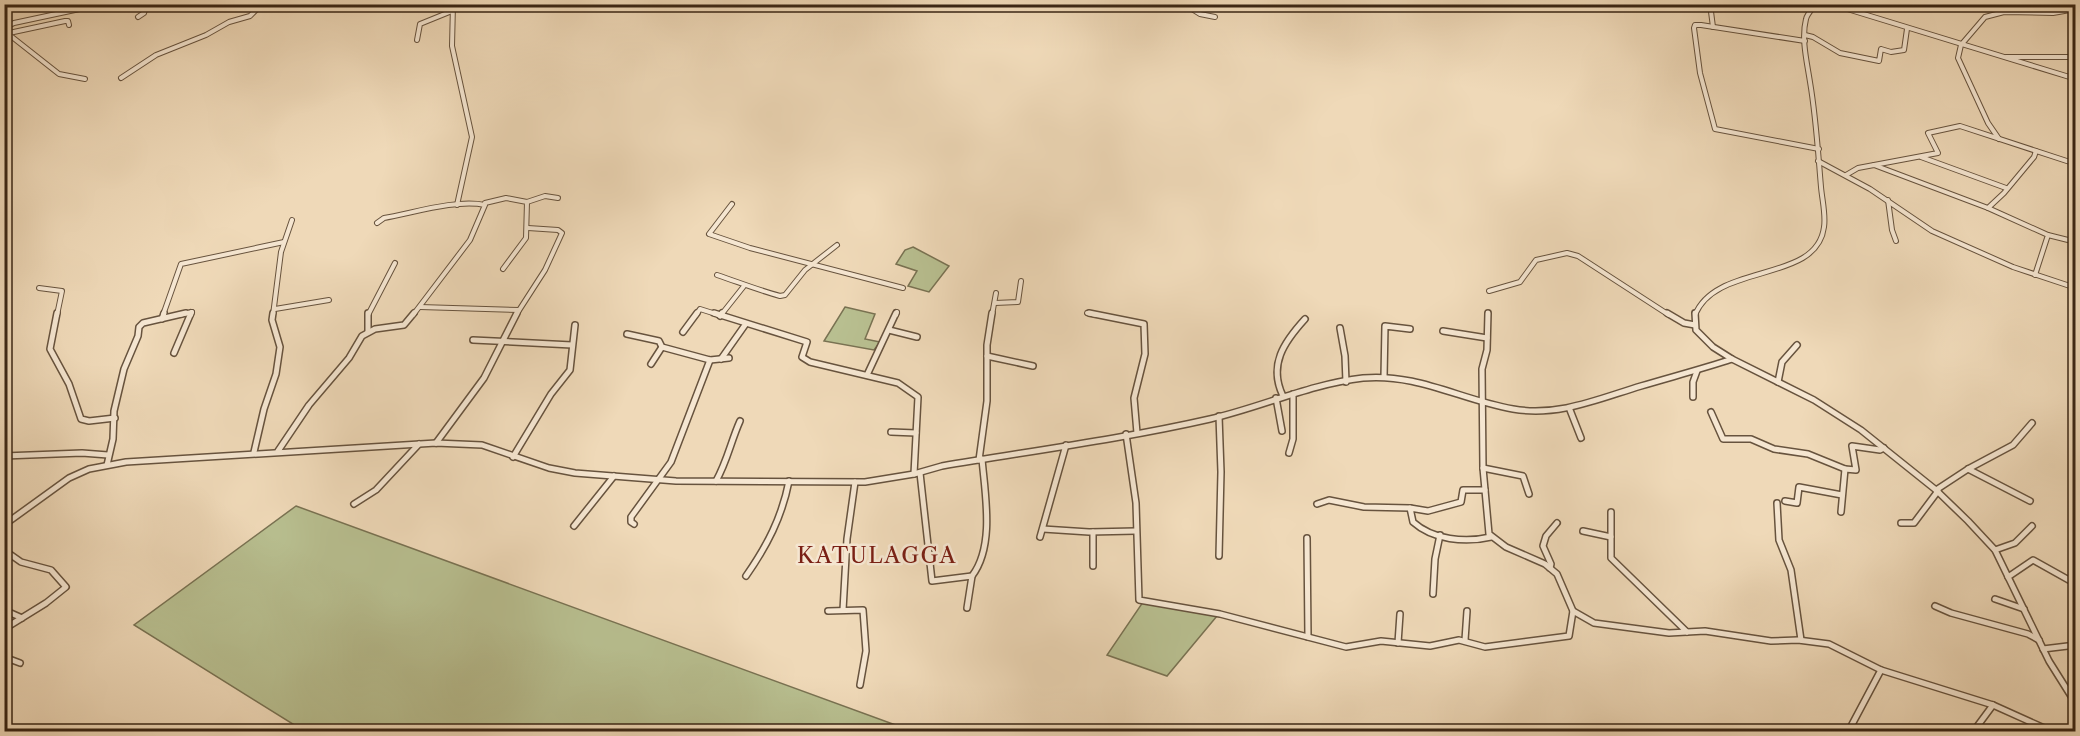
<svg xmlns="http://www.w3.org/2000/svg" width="2080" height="736" viewBox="0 0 2080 736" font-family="'Libre Caslon Text',serif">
<rect width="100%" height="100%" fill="#efd9b8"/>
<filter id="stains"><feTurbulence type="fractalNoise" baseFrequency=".00333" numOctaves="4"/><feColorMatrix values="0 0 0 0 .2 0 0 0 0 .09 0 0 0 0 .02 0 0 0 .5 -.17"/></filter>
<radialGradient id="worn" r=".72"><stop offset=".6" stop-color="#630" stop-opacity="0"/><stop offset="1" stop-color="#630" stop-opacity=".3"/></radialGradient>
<g fill="#b8bf90" stroke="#797252" stroke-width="1.5">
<polygon points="913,247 949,266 929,292 908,286 917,271 896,264 905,250"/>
<polygon points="845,307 875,314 865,339 880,342 874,350 824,341"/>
<polygon points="296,506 912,731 304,731 134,625"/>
<polygon points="1143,602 1217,616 1167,676 1107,655"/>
</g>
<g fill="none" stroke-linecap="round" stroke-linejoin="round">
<g stroke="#67533e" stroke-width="6">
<g id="minor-far1">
<polyline points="155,4 154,6 170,9"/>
<polyline points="453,4 452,46 472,137 457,205"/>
<polyline points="1184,4 1200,14 1215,17"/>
<polyline points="1710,4 1713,27"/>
<polyline points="1831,4 2076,79"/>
<polyline points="4,13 17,4"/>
<polyline points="138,17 144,13 147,4"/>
<polyline points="9,33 65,21 68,21 69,25"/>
<polyline points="1805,35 1813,37 1840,53 1879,61 1881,49 1891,52 1904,50 1907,29"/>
<polyline points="417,40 420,24 452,11"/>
<polyline points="1805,41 1701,25 1695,25 1694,28 1700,73 1715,129 1819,149"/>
<polyline points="2006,57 2076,57"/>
<polyline points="121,78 156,55 206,35 229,22 250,16 262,4"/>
<polyline points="85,79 59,74 7,33 6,27 14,23 103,4"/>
<polyline points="1999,139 1988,123 1958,58 1961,45 1985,17 2004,12 2053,13 2070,10 2067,5 2072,4"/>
<polyline points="1921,157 2006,188"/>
<polyline points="1818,161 1870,189 1932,231 2013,267 2076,288"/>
<polyline points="1874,165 1938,153 1928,133 1960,126 2076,164"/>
<polyline points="1846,175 1858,168 1874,165 1988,208"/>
<polyline points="1888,200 1892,230 1896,241"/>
<polyline points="527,202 545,196 558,198"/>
<polyline points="485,203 506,198 527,202 526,238 503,269"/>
<polyline points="732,204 709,234 750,248 903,288"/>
<path d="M377,223L384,218C413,213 456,199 485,205L470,240L413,315"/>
<polyline points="2048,235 2076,242"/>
<path d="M717,275C738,282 758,290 780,296L785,295L805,270L837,245"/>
<polyline points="2035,275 2048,235 1988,208 2004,193 2034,157 2036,151"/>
<polyline points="39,288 62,291 57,315"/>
<polyline points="1489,291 1520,282 1536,260 1567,253 1578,256 1669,315"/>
<polyline points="995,303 1018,302 1021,281"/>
<polyline points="420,307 519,310"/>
<polyline points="275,309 329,300"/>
<polyline points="1087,313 1097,315"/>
<polyline points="163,315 181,264 284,242"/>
<polyline points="179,315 192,312"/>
<polyline points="191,315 192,312"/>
<polyline points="273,315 281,252 292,220"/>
<polyline points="368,315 395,263"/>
<polyline points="516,315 545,270 562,233 558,230 528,228"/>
<polyline points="696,315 700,309 719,315"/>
<polyline points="721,315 744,286"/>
<polyline points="896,315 897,312"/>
<polyline points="992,315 996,293"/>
<path d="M1695,315C1716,262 1817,284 1824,227C1826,215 1822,199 1821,187C1818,152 1816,117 1810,82C1807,62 1801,39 1806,19C1807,14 1813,8 1816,4"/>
</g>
</g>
<g stroke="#67533e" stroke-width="8">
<g id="minor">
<polyline points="57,313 50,349 69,384 81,419 89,421 115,418"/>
<polyline points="714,313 807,342 802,357 810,362 898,383 918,397 914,474"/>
<polyline points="1089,313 1144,324 1145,354 1134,398 1137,433"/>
<polyline points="1667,313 1684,323 1695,325"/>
<polyline points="1695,313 1696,330 1713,347 1732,359 1814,400 1861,430 1936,490 1968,521 1995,550 2049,661 2076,704"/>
<polyline points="720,316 722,313"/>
<polyline points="162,319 164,313"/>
<polyline points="1340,328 1345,356 1346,382"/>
<polyline points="889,330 917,337"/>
<polyline points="1443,331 1487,338"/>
<polyline points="368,332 368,313"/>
<polyline points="683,332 697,313"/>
<polyline points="627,334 659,341 662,347 710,360 729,358"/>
<polyline points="473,340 572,345"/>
<polyline points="174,353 191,313"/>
<polyline points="987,356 1033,366"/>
<polyline points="721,359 745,325"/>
<polyline points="651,364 662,347"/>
<polyline points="867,375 896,313"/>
<polyline points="1384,377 1385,326 1410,329"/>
<polyline points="1778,382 1782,362 1797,345"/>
<path d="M1283,396C1268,365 1284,342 1305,319"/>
<polyline points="1693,397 1693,382 1697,371"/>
<polyline points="1276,398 1282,431"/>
<polyline points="1570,410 1581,438"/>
<polyline points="1711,412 1723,439 1751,439 1774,449 1808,454 1845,469"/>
<polyline points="1219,416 1221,472 1219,556"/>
<polyline points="891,432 916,433"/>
<polyline points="1126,434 1136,503 1139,600 1220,614 1346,647 1381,641 1430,646 1459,640 1485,647 1569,636 1573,611 1557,574 1545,564 1506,547 1489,534 1483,468 1482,369 1487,350 1488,313"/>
<polyline points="436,443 484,378 517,313"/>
<polyline points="278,451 309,405 349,358 362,336 375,329 404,325 414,313"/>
<polyline points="254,452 264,409 276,374 280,347 272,320 273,313"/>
<polyline points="1289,453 1293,439 1293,394"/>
<polyline points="4,456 82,453 108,455"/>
<polyline points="513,457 551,394 570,370 575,325"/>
<polyline points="979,460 987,401 987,345 992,313"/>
<polyline points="107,465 113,439 114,411 124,369 138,336 139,327 143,323 186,313"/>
<polyline points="1483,468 1523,476 1529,494"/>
<polyline points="1968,469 2030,501"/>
<path d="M920,473L932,581L972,576C995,546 985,494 982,459"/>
<path d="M716,481C727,462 731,441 740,421"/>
<path d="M1485,490H1463L1461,502L1428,511L1410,508L1413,522C1433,540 1465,543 1491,537"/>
<polyline points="1936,490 1968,469 2013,445 2032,423"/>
<polyline points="1785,501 1797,503 1799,487 1842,495"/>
<polyline points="1777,503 1779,540 1791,570 1801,640"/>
<polyline points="354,504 376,490 419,444"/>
<polyline points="1317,504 1329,500 1364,507 1410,508"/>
<polyline points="1611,512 1611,558 1687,632"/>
<polyline points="1841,512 1845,469 1856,470 1852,446 1880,450 1884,448"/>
<polyline points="1901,523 1914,523 1938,491"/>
<polyline points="634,524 631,522 631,517 671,462 710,360"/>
<path d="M4,525L69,478L89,469L126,462L436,443L482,445L549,468L575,473L676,481L865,482L914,474L942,466C1031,451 1122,439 1210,419C1262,407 1310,384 1363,378C1417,373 1461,400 1513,409C1558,417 1598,399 1641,386C1671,377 1702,369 1732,359"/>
<polyline points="574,526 614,476"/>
<polyline points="1043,529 1089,532 1136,531"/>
<polyline points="1583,531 1611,537"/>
<polyline points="1093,532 1093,566"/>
<polyline points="1040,537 1066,445"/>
<polyline points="1307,538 1308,637"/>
<polyline points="4,550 21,562 51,570 66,587 46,603 4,629"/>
<polyline points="1995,550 2015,543 2032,526"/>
<polyline points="1550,568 1551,564 1543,546 1546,536 1557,523"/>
<path d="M746,576C767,546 782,517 789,481"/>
<polyline points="2008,577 2033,560 2076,584"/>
<polyline points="1433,594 1435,559 1440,535"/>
<polyline points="1995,599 2024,609"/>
<polyline points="1935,606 1951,613 2028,634 2039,640"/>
<polyline points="967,608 972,576"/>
<polyline points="4,610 22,618"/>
<polyline points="843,610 847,539 855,482"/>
<polyline points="828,611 863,610 866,651 860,685"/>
<polyline points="1573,611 1594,623 1669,633 1705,631 1771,641 1798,640 1829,644 1881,670 1993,705 2053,732"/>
<polyline points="1465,640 1467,611"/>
<polyline points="1398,643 1400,614"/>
<polyline points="2043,649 2076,645"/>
<polyline points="4,657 20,663"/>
<polyline points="1848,732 1881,670"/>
<polyline points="1973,732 1993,705"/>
</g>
</g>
<use href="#minor-far1" stroke="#f5e6d1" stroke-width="4"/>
<use href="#minor" stroke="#f5e6d1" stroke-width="5"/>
</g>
<g text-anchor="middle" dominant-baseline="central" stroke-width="5" stroke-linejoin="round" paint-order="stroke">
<g font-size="22" letter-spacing="1.5" fill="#7a1f14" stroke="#f5e6d1">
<text x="877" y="555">KATULAGGA</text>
</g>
</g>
<rect width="2080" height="736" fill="none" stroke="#efd9b8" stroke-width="24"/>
<rect x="6" y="6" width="2068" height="724" fill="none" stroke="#3a2615" stroke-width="3"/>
<rect x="12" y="12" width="2056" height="712" fill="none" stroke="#3a2615" stroke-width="1.5"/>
<rect width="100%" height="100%" filter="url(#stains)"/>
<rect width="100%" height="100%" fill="url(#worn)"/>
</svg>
